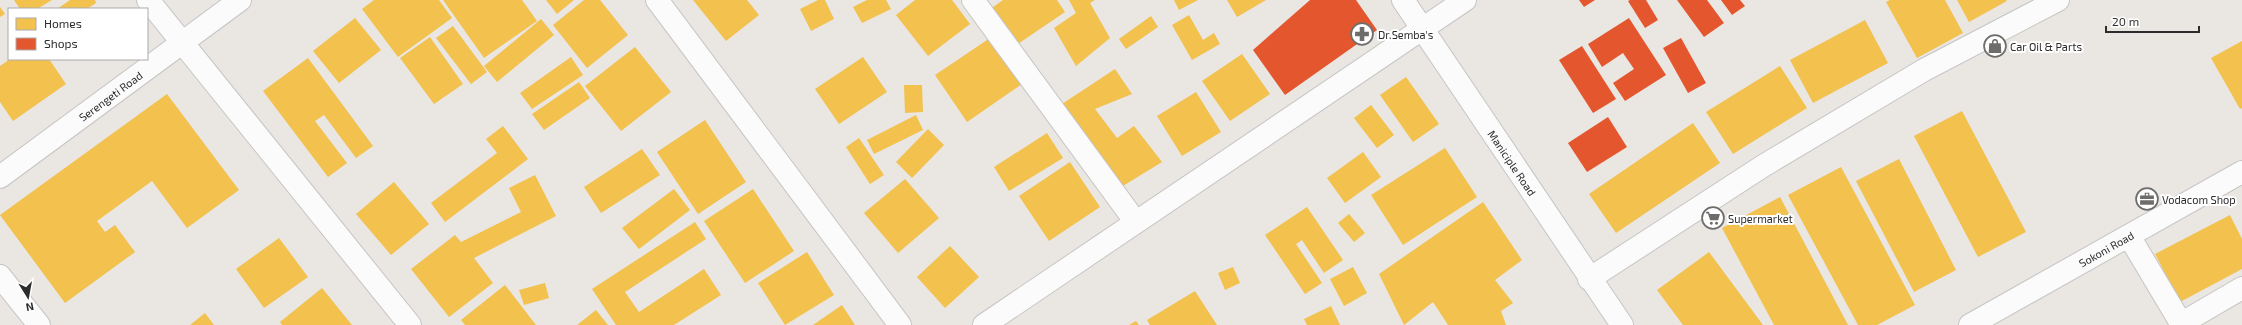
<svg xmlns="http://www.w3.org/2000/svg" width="2242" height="325" viewBox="0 0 2242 325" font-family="'Exo 2',sans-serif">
<rect width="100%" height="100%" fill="#eae6e2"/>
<g fill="#f2c14e">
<polygon points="14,0 52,0 37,9 20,9"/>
<polygon points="70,0 95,0 96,3 87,9 57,9"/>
<polygon points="374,0 439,0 452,18 398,57 362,9"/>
<polygon points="443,0 522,0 537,21 484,58"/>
<polygon points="546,0 574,0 557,14"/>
<polygon points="584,0 600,0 628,35 587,68 553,25"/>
<polygon points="693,0 747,0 759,15 726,41"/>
<polygon points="818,0 825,0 834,19 811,31 800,9"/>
<polygon points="867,0 886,0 891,9 862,23 853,7"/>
<polygon points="915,0 952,0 970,24 928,56 896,15"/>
<polygon points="1003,0 1057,0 1065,12 1012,48 986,12"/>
<polygon points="1069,0 1095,0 1090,3 1110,38 1076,66 1054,28 1076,13"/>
<polygon points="1174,0 1198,0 1179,10"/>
<polygon points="1227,0 1266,0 1237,17"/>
<polygon points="1890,0 1945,0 1963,33 1917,58 1886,2"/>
<polygon points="1957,0 2006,0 2007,1 1969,22"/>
<polygon points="0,7 5,14 0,17"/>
<polygon points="1189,15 1203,40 1214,33 1220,44 1192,60 1172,25"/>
<polygon points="1151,16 1158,27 1126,49 1119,39"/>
<polygon points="355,18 381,50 339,83 313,51"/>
<polygon points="541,19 554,35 497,82 484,66"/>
<polygon points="1865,20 1888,63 1813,103 1790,60"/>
<polygon points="453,26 487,72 471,84 436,38"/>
<polygon points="993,36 1025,82 967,122 935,75"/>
<polygon points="430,37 463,84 434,104 400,58"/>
<polygon points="2242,41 2242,108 2240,109 2211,58"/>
<polygon points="635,47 671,92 621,131 585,86"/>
<polygon points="1242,54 1270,94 1230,121 1202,81"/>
<polygon points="571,57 583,75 532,109 520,93"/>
<polygon points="863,57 887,92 839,124 815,89"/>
<polygon points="308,58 373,146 356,158 324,115 315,121 347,163 328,177 263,91"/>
<polygon points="10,59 49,59 66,84 13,121 0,102 0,66"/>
<polygon points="1780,66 1807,108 1733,154 1706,112"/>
<polygon points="1115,69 1132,94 1095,109 1117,138 1134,126 1162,162 1118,189 1062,104"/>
<polygon points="1406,77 1439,124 1413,142 1380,95"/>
<polygon points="579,82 590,98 544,130 532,114"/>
<polygon points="904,85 922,85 923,112 905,113"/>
<polygon points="1196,92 1221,132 1182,156 1157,116"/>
<polygon points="167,94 239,190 187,228 152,181 97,221 105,232 115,225 135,252 65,303 0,215"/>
<polygon points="1371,105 1394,135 1377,148 1354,118"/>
<polygon points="1962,111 2026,232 1978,257 1914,136"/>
<polygon points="916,115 923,130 874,154 867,140"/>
<polygon points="705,120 746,182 698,214 657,152"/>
<polygon points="1693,123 1720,163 1616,233 1589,194"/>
<polygon points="503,126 528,159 445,222 431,203 497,153 486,139"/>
<polygon points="928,129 944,145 912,178 896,162"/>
<polygon points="1047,133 1063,158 1009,191 994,167"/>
<polygon points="859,138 884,175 870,184 846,147"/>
<polygon points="1445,148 1477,197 1403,245 1371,195"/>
<polygon points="642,149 660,175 601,213 584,187"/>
<polygon points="1363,152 1381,177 1345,203 1327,178"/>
<polygon points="1899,159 1956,270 1914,292 1856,181"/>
<polygon points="1070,162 1100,207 1049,241 1019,196"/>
<polygon points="1841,167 1915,305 1877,325 1858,325 1788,195"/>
<polygon points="535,175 556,216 474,258 493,283 449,317 411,269 455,235 461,242 521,212 509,188"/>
<polygon points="905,179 939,218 898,253 864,213"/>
<polygon points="394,182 429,224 391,255 356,214"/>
<polygon points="674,189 690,210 639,249 622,228"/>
<polygon points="753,189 794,251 745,283 704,221"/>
<polygon points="1780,197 1848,325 1774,325 1722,228"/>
<polygon points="1483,202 1522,260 1495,280 1513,303 1501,311 1506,325 1448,325 1433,302 1404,325 1379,274"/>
<polygon points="1307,207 1343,260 1324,273 1302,240 1283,253 1296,244 1322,283 1305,294 1265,235"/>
<polygon points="1349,214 1365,233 1354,242 1338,223"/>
<polygon points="2230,215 2242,239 2242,269 2180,302 2155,254"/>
<polygon points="695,222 706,239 625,292 639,312 704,269 721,295 674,325 616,325 592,289"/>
<polygon points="279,238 308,277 264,308 236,269"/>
<polygon points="950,246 979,277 945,308 917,277"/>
<polygon points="807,252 834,295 785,325 758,283"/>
<polygon points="1709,252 1763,325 1683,325 1657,290"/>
<polygon points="1233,267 1240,283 1225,290 1218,273"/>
<polygon points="1353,267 1367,293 1344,306 1330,279"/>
<polygon points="545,283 549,298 524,305 519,290"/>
<polygon points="505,285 536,325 465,325 461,320"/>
<polygon points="322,288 352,325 282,325 280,322"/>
<polygon points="1195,291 1217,325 1150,325 1147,320"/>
<polygon points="842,305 855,325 813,325"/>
<polygon points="1331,306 1340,325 1307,325 1304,319"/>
<polygon points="596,310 608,325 577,325"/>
<polygon points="205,313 214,325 190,325"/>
<polygon points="1136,321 1139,325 1129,325"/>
</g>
<g fill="#e4572e">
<polygon points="1310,0 1356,0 1377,30 1285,95 1253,50"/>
<polygon points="1579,0 1595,0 1584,7"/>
<polygon points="1630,0 1646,0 1658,20 1645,28 1628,1"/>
<polygon points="1677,0 1707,0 1724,23 1704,37"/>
<polygon points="1721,0 1740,0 1745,6 1732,15"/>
<polygon points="1629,18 1666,75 1625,101 1613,83 1634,69 1623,53 1602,67 1588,44"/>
<polygon points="1681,38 1706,83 1688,93 1663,48"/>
<polygon points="1582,46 1616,99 1593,113 1559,60"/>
<polygon points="1608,117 1627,147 1587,172 1568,143"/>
</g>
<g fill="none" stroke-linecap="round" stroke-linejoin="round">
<g stroke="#c6c5c5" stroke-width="24">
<g id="minor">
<polyline points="148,0 410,325"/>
<polyline points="657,0 900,325"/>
<polyline points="973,0 1135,221"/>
<path id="s1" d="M1403,0L1622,325"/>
<path id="s2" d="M0,177L240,0"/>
<polyline points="2129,236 2182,325"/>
<polyline points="0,276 39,325"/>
<polyline points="1589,279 1763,166 1924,70 2058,0"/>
<polyline points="2182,323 2242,288"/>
<polyline points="984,325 1465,0"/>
<path id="s3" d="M1970,325L2242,172"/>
</g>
</g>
<use href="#minor" stroke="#fcfbfb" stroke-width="22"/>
</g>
<defs>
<g id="pharmacy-ring" transform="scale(1.15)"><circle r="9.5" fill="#fff" stroke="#6e6d6c" stroke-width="1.5"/><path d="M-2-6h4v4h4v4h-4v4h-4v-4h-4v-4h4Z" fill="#6e6d6c"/></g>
<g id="shop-ring" transform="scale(1.15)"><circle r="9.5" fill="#fff" stroke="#6e6d6c" stroke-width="1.5"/><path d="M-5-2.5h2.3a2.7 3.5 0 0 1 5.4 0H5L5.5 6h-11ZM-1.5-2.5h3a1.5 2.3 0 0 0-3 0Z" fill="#6e6d6c"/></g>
<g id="office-ring" transform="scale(1.15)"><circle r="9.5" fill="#fff" stroke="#6e6d6c" stroke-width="1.5"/><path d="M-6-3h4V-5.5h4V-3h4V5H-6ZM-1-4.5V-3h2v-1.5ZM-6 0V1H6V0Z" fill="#6e6d6c"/></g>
<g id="supermarket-ring" transform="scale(1.15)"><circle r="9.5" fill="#fff" stroke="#6e6d6c" stroke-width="1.5"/><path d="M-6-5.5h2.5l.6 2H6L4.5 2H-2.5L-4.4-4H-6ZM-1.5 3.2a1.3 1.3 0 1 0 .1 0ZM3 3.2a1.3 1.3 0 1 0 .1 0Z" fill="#6e6d6c"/></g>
</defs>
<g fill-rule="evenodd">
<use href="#pharmacy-ring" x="1362" y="34"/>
<use href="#shop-ring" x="1995" y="46"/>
<use href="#office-ring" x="2147" y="199"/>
<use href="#supermarket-ring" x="1713" y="218"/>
</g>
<g text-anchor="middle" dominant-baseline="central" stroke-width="4" stroke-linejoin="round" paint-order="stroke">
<g font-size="11" fill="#2c2c2c" stroke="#fff" text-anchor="start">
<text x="1378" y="34">Dr.Semba's</text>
<text x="2010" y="46">Car Oil &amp; Parts</text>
<text x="2162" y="199">Vodacom Shop</text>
<text x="1728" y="218">Supermarket</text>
</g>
<g font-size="11" fill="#2c2c2c" stroke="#fff">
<text stroke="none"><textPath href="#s2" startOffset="137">Serengeti Road</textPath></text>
<text stroke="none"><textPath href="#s1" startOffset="196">Maniciple Road</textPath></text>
<text stroke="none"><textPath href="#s3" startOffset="156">Sokoni Road</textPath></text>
</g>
</g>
<rect x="8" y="8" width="140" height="52" fill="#ffffff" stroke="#ababab"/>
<rect x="16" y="18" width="20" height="12" fill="#f2c14e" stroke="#ababab"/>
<text x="44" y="28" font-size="12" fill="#2c2c2c">Homes</text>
<rect x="16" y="38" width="20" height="12" fill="#e4572e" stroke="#ababab"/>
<text x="44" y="48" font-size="12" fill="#2c2c2c">Shops</text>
<g transform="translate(28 297) rotate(169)" stroke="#ffffff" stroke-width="3" paint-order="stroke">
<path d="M0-3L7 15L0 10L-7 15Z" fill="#2c2c2c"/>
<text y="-6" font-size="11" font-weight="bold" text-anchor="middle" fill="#2c2c2c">N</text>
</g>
<path d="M2106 26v6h93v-6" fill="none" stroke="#2c2c2c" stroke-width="2"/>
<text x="2112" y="26" font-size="12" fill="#2c2c2c" stroke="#ffffff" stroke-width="3" paint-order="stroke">20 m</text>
</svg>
